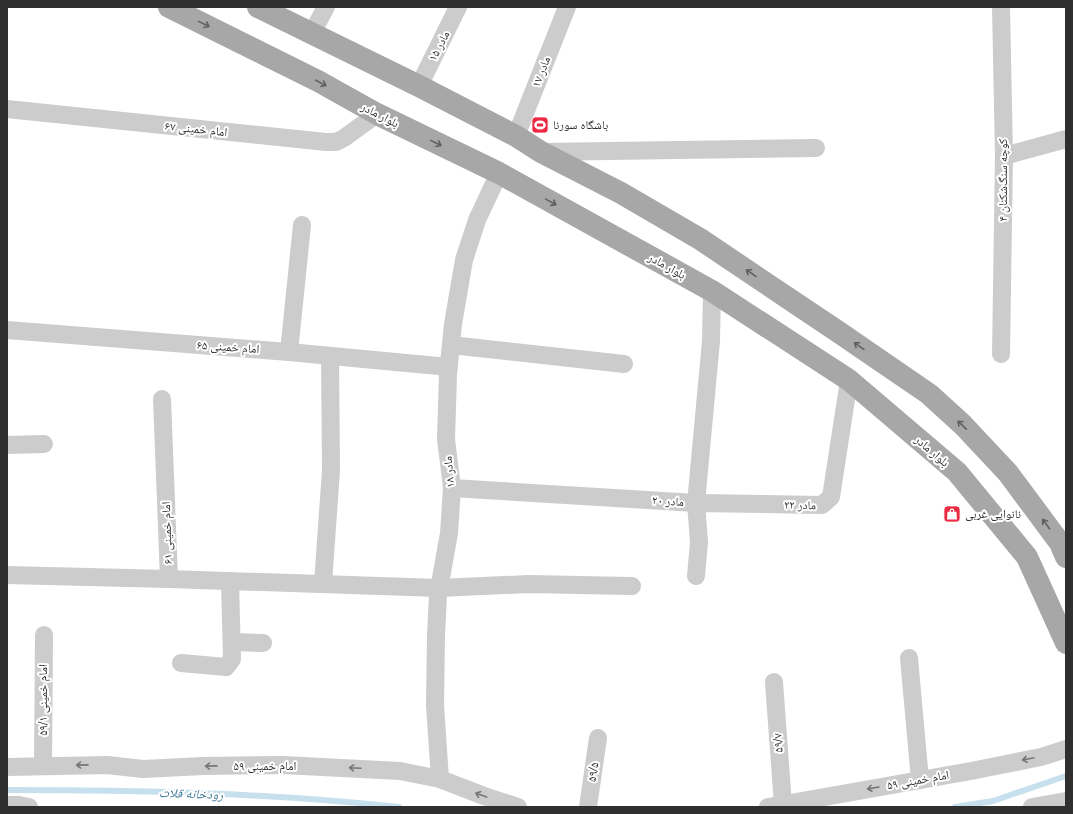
<svg xmlns="http://www.w3.org/2000/svg" width="1073" height="814" viewBox="0 0 1073 814" font-family="'Nunito Sans','Noto Naskh Arabic',sans-serif">
<rect width="100%" height="100%" fill="#fff"/>
<g fill="none" stroke-linecap="round" stroke-linejoin="round">
<g stroke="#c7e0ed" stroke-width="6">
<path d="M7,790C138,790 269,793 399,807"/>
<polyline points="955,807 993,801 1066,776"/>
</g>
<g stroke="#ccc" stroke-width="18">
<polyline points="1001,7 1004,156 1001,354"/>
<polyline points="312,33 326,7"/>
<polyline points="419,86 458,7"/>
<polyline points="7,109 326,142 336,142 344,138 377,114"/>
<polyline points="516,136 567,7"/>
<polyline points="541,152 816,148"/>
<polyline points="1004,156 1066,139"/>
<polyline points="7,330 289,352 449,367"/>
<polyline points="451,345 624,364"/>
<polyline points="289,352 302,225"/>
<polyline points="7,445 44,444"/>
<polyline points="452,488 696,503 711,341 712,291"/>
<polyline points="7,575 169,579 162,399"/>
<polyline points="696,576 699,542 696,503 822,505 831,497 849,380"/>
<polyline points="169,579 439,588 528,584 632,586"/>
<polyline points="323,584 331,470 330,356"/>
<polyline points="232,642 263,643"/>
<polyline points="909,658 920,780"/>
<polyline points="181,663 226,667 232,659 230,581"/>
<polyline points="774,682 783,805"/>
<polyline points="43,766 44,635"/>
<polyline points="7,767 107,765 143,769 203,766 283,765 400,771 440,779 484,796 518,807"/>
<polyline points="440,779 435,705 436,636 438,595 449,533 452,488 446,439 448,374 453,324 464,260 477,220 499,173"/>
<polyline points="7,805 19,805 29,807"/>
<polyline points="588,807 598,738"/>
<polyline points="768,807 971,771 1041,757 1066,749"/>
<polyline points="1032,807 1066,801"/>
</g>
<g stroke="#a7a7a7" stroke-width="22">
<polyline points="169,7 318,81 377,114 499,173 712,291 849,380 957,472 1027,557 1066,643"/>
<polyline points="258,7 419,86 516,136 541,152 621,193 700,239 840,333 929,394 963,425 1008,473 1060,543 1066,557"/>
</g>
</g>
<defs><path id="oneway-shaft" d="M-6 0H5M1.5-3L5.5 0L1.5 3" fill="none" stroke-width="1.6" stroke-linecap="round" stroke-linejoin="round"/></defs>
<g stroke="#5f5f5f">
<use href="#oneway-shaft" transform="translate(204 24) rotate(26)"/>
<use href="#oneway-shaft" transform="translate(321 83) rotate(28)"/>
<use href="#oneway-shaft" transform="translate(436 143) rotate(26)"/>
<use href="#oneway-shaft" transform="translate(551 202) rotate(29)"/>
<use href="#oneway-shaft" transform="translate(751 273) rotate(-146)"/>
<use href="#oneway-shaft" transform="translate(859 346) rotate(-145)"/>
<use href="#oneway-shaft" transform="translate(962 425) rotate(-136)"/>
<use href="#oneway-shaft" transform="translate(1046 524) rotate(-127)"/>
</g>
<g stroke="#767676">
<use href="#oneway-shaft" transform="translate(1028 759) rotate(168)"/>
<use href="#oneway-shaft" transform="translate(82 765) rotate(179)"/>
<use href="#oneway-shaft" transform="translate(211 766) rotate(179)"/>
<use href="#oneway-shaft" transform="translate(355 768) rotate(-177)"/>
<use href="#oneway-shaft" transform="translate(873 788) rotate(170)"/>
<use href="#oneway-shaft" transform="translate(481 795) rotate(-160)"/>
</g>
<defs>
<g id="stadium-square" transform="scale(0.9)"><rect x="-9" y="-9" width="18" height="18" rx="4" fill="#ec2a43" stroke="#fff"/><path d="M0-5a6.5 5 0 1 0 0 10a6.5 5 0 1 0 0-10ZM-3.5-1.8h7v3.6h-7Z" fill="#fff"/></g>
<g id="shop-square" transform="scale(0.9)"><rect x="-9" y="-9" width="18" height="18" rx="4" fill="#ec2a43" stroke="#fff"/><path d="M-5-2.5h2.3a2.7 3.5 0 0 1 5.4 0H5L5.5 6h-11ZM-1.5-2.5h3a1.5 2.3 0 0 0-3 0Z" fill="#fff"/></g>
</defs>
<g fill-rule="evenodd">
<use href="#stadium-square" x="540" y="125"/>
<use href="#shop-square" x="952" y="514"/>
</g>
<g text-anchor="middle" dominant-baseline="central" stroke-width="4" stroke-linejoin="round" paint-order="stroke">
<g font-size="12" fill="#2f2f2f" stroke="#fff">
<text transform="translate(439 46) rotate(-63)">مادر ۱۵</text>
<text transform="translate(541 72) rotate(-69)">مادر ۱۷</text>
<text transform="translate(380 115) rotate(27)">بلوار مادر</text>
<text transform="translate(196 129) rotate(6)">امام خمینی ۶۷</text>
<text transform="translate(1003 180) rotate(-90)">کوچه سنگ‌شکنان ۴</text>
<text transform="translate(667 266) rotate(29)">بلوار مادر</text>
<text transform="translate(228 347) rotate(4)">امام خمینی ۶۵</text>
<text transform="translate(932 451) rotate(41)">بلوار مادر</text>
<text transform="translate(449 472) rotate(-95)">مادر ۱۸</text>
<text transform="translate(668 501) rotate(4)">مادر ۲۰</text>
<text transform="translate(800 505) rotate(1)">مادر ۲۲</text>
<text transform="translate(167 533) rotate(-92)">امام خمینی ۶۱</text>
<text transform="translate(43 700) rotate(-90)">امام خمینی ۵۹/۱</text>
<text transform="translate(778 743) rotate(-94)">۵۹/۷</text>
<text x="265" y="766">امام خمینی ۵۹</text>
<text transform="translate(593 772) rotate(-81)">۵۹/۵</text>
<text transform="translate(918 780) rotate(-10)">امام خمینی ۵۹</text>
</g>
<g font-size="12" fill="#2f2f2f" stroke="#fff" text-anchor="start">
<text x="553" y="125">باشگاه سورنا</text>
<text x="965" y="514">نانوایی غربی</text>
</g>
<g font-size="13" font-style="italic" fill="#397694" stroke="#fff">
<text transform="translate(191 794) rotate(2)">رودخانه قلات</text>
</g>
</g>
<rect width="1073" height="814" fill="none" stroke="#2f2f2f" stroke-width="16"/>
</svg>
